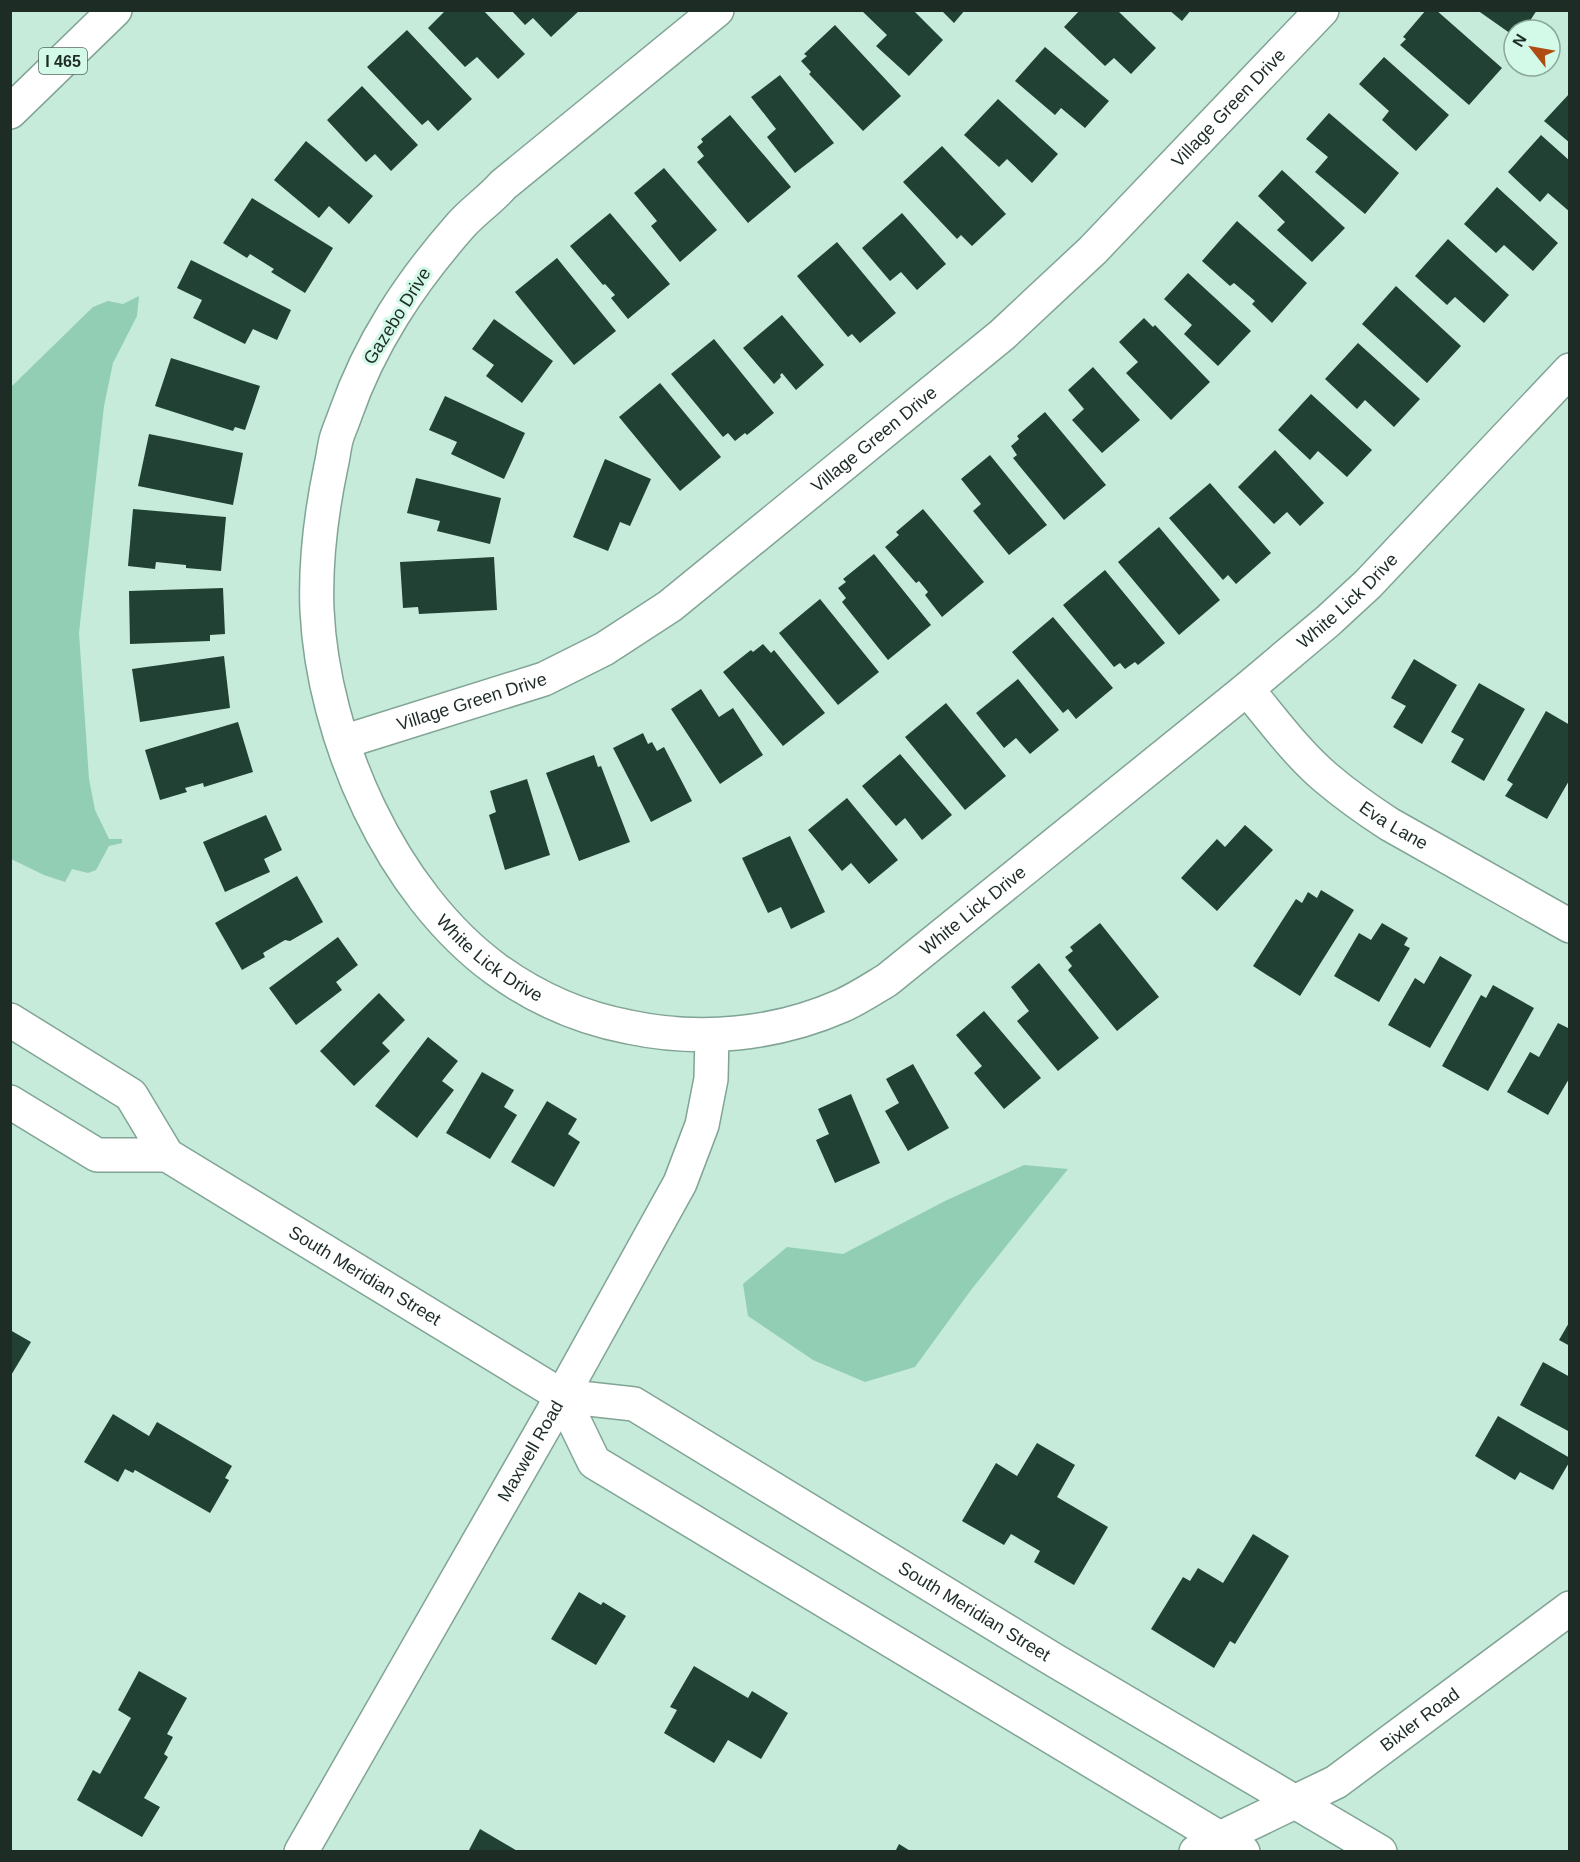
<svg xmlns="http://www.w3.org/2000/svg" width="1580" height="1862" viewBox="0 0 1580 1862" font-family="Arial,sans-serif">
<rect width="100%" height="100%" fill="#c6ebdb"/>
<g fill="#91ceb4">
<polygon points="139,296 137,316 113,363 104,406 79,633 89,779 95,810 109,839 122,839 122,843 109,846 96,870 88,873 72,869 65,882 44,875 11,859 11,387 93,307 108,301 123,304"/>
<polygon points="1024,1165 1068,1169 971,1290 915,1367 865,1382 813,1360 748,1316 743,1284 787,1247 843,1254 947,1200"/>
</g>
<g fill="#214134">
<polygon points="446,10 483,10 525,54 498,79 477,57 465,67 428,28"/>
<polygon points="511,10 580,10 551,37 533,18 525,25"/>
<polygon points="861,10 913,10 943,40 909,76 876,46 887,35"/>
<polygon points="941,10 965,10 954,23"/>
<polygon points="1080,10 1117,10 1156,48 1131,74 1114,58 1105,66 1064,27"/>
<polygon points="1169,10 1191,10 1182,21"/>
<polygon points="1426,10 1436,10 1502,68 1469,105 1400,45 1406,39 1403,37"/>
<polygon points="1477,10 1537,10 1524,30 1514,30 1514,36"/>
<polygon points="835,25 901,96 863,131 809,74 811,72 801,61 807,56 804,54"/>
<polygon points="407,30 472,99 438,131 428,120 422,125 367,67"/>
<polygon points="1045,47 1109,101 1085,128 1061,108 1055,115 1015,81"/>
<polygon points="1384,57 1449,115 1416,151 1382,120 1389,111 1359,84"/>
<polygon points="780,75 834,143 795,173 767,137 776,129 751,97"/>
<polygon points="362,86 418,145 391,171 375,154 366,162 327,120"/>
<polygon points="1570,93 1570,143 1544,121"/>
<polygon points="998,99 1058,154 1032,183 1007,159 999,167 964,135"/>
<polygon points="1329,113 1399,173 1365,214 1315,172 1328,157 1306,139"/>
<polygon points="730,115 791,187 748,223 697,162 704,156 697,147 703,142 701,139"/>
<polygon points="1541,135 1570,161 1570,212 1548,193 1540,202 1508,172"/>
<polygon points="306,141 373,196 349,224 329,206 319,218 274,180"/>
<polygon points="942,146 1006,214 972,246 961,235 957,239 903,182"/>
<polygon points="664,168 717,230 680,262 651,226 657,221 634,193"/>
<polygon points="1282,170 1345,228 1312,262 1277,230 1285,222 1258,196"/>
<polygon points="1497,187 1558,243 1533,271 1504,245 1496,253 1464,224"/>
<polygon points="252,198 333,248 305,293 271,272 274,269 250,254 247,258 223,243"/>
<polygon points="610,213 670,284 628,319 611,298 615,295 605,284 603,285 570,246"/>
<polygon points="902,213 946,264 917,290 901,272 890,281 862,248"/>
<polygon points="1237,221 1307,283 1272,323 1252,304 1255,301 1234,283 1230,286 1202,261"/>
<polygon points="1448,239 1509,295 1484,323 1455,297 1447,305 1415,276"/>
<polygon points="837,242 896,313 860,343 852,334 848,337 797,276"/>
<polygon points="557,258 616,331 574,365 515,292"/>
<polygon points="191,260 291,310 277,340 253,329 245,344 193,318 202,300 177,288"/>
<polygon points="1188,273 1251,331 1218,366 1184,334 1192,325 1164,299"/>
<polygon points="1396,286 1461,346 1427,383 1362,324"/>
<polygon points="782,315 824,365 796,390 782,373 780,375 781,377 774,384 743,348"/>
<polygon points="1144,318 1153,327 1155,325 1210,382 1171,420 1126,373 1138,362 1119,342"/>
<polygon points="494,319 553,361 522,403 486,376 494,365 472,349"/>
<polygon points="714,339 774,413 747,435 745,433 735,441 728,433 723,437 671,374"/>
<polygon points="1358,343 1420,399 1394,427 1365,400 1357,409 1325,379"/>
<polygon points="171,358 260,386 245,430 235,427 233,431 155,406"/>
<polygon points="1093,367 1140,420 1102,453 1072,420 1084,409 1068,390"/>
<polygon points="660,383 721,457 680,491 619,417"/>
<polygon points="1311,394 1372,450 1347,477 1318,451 1310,460 1278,430"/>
<polygon points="445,396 525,433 504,479 451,454 457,442 429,430"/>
<polygon points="1045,412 1106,485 1064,520 1013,458 1017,455 1011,446 1019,439 1017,436"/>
<polygon points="149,434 243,453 233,505 138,486"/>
<polygon points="1275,450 1324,503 1300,526 1287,512 1274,524 1238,487"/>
<polygon points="990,455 1047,525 1009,555 973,511 981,504 961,479"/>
<polygon points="605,459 651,479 630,526 620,522 608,551 573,537"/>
<polygon points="416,478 501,498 490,544 437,531 440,521 407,513"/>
<polygon points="1210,483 1271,553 1236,584 1228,575 1223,580 1169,518"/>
<polygon points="133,509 226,517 221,571 186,568 186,565 156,562 155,569 128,566"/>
<polygon points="923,509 984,582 942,617 925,595 928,592 919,581 916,583 885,547 899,535 896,532"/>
<polygon points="1159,527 1220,600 1179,635 1118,562"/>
<polygon points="874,554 931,625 888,660 842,602 846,598 838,588 846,582 843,579"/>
<polygon points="494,557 497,610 419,614 418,607 403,608 400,562"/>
<polygon points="1105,570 1165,643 1138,665 1135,662 1125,669 1120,663 1114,667 1063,605"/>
<polygon points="223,588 225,634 210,635 210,641 130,644 129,591"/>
<polygon points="820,599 879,672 838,705 779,633"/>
<polygon points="1053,617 1113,688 1076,719 1068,709 1063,713 1012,652"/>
<polygon points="763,644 771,653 774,650 825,713 783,746 723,672 751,650 753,652"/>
<polygon points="224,656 230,708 140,722 132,669"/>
<polygon points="1414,659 1457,685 1422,744 1393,727 1406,706 1391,698"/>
<polygon points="1018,679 1059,730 1030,754 1016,738 1004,748 976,713"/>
<polygon points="1479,683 1525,709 1484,781 1451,762 1464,739 1451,732"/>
<polygon points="701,689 719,717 733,708 763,755 720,784 671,709"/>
<polygon points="946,703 1006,776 965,810 905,737"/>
<polygon points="1546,711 1570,725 1570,779 1547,819 1505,796 1513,784 1507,780"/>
<polygon points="238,722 253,772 204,787 203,783 185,788 187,792 160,800 145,750"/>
<polygon points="643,733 648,744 652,742 657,751 664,747 692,801 651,822 613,748"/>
<polygon points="900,754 952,815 922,840 905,818 896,826 862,786"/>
<polygon points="594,755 598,767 601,766 630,842 579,861 546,773"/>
<polygon points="527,779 550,855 505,870 489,815 496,812 490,791"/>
<polygon points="847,798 898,860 869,884 851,863 842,871 808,830"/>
<polygon points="266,815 282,850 264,859 270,872 225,892 203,842"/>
<polygon points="1245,825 1273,850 1217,911 1181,878 1217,839 1225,847"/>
<polygon points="790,836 825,912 791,929 781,907 768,913 742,858"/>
<polygon points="297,876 323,922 290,941 285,940 263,953 265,957 242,970 215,923"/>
<polygon points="1321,890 1354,910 1300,996 1253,966 1296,899 1302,903 1308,892 1317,898"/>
<polygon points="1100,923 1159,997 1117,1031 1068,970 1072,966 1065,957 1073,951 1070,947"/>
<polygon points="1382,923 1408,938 1404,945 1410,948 1379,1002 1334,976 1359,933 1371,940"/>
<polygon points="338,937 358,965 336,982 342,990 296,1025 269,988"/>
<polygon points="1440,956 1472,975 1430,1048 1388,1025 1415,978 1424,984"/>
<polygon points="1039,963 1099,1038 1058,1071 1017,1021 1029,1011 1011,987"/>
<polygon points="1493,985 1534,1008 1488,1091 1442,1066 1481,995 1486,998"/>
<polygon points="379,993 405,1020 382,1043 390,1051 354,1086 320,1051"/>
<polygon points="984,1011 1041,1078 1004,1109 974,1073 982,1066 956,1035"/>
<polygon points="1558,1023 1570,1029 1570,1077 1548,1115 1507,1092 1530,1052 1539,1057"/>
<polygon points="428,1037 458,1061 442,1081 454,1090 417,1138 375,1106"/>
<polygon points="913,1064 949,1128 908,1151 885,1111 899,1103 886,1079"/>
<polygon points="482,1072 514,1090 504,1107 517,1115 490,1159 446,1133"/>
<polygon points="851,1094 880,1163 835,1183 816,1140 829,1134 818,1109"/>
<polygon points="547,1101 577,1119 568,1134 580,1142 554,1187 511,1162"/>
<polygon points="1570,1321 1570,1346 1559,1340"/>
<polygon points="10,1330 31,1342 10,1377"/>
<polygon points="1543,1362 1570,1377 1570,1432 1520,1405"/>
<polygon points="113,1414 149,1436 157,1422 232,1466 225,1478 229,1480 210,1513 135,1470 133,1473 125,1469 118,1482 84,1462"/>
<polygon points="1498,1416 1570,1458 1570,1461 1553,1490 1520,1472 1515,1480 1475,1456"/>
<polygon points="1037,1443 1075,1465 1057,1497 1108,1527 1074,1585 1034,1562 1040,1551 1011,1534 1004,1545 962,1521 996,1463 1017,1476"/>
<polygon points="1253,1534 1289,1556 1235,1644 1230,1641 1214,1668 1151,1629 1183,1577 1190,1581 1198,1568 1223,1583"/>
<polygon points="579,1592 601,1605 603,1602 626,1616 596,1665 551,1639"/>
<polygon points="694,1666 748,1698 752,1691 788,1713 761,1759 728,1740 714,1763 664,1733 677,1710 670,1707"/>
<polygon points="139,1671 187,1698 167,1734 173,1737 164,1754 168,1757 144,1798 160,1807 142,1837 77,1800 93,1770 100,1774 131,1718 118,1710"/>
<polygon points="480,1829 519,1852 468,1852"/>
<polygon points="899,1844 912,1852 895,1852"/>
</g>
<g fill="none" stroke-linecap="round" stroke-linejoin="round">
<g stroke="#81a495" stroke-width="36">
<g id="minor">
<path id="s1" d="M717,10L503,185C490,200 473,211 460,226C410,283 370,343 345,415C342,424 338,432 336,440C334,448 333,458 331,466C321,514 315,561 317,610C323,738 391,893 497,970C536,998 581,1018 629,1027C700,1042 775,1035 841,1006C857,999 872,989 887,980L1247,689L1329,620L1368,584L1570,370"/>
<path id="s2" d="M1247,689C1272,719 1295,751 1325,777C1345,794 1366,809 1389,824L1570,926"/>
<path id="s3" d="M343,742L544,679L604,649L670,606L1002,335L1093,250L1322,10"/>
<path id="s4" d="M301,1852L562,1396L680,1183L702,1125L711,1079L712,1035"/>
<path id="s5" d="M1196,1852L1220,1838L1336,1782L1570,1608"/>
</g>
</g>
<g stroke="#81a495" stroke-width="36">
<g id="major">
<path id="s6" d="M10,1020L131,1095L167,1155L562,1396L634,1404L1054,1660L1380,1852"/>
<polyline points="10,1102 97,1155 167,1155"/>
<polyline points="562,1396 594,1462 1243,1852"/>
</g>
</g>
<g stroke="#81a495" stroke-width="36">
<polyline id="highway" points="10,112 115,10"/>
</g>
<use href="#minor" stroke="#fff" stroke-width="33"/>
<use href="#major" stroke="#fff" stroke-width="33"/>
<use href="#highway" stroke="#fff" stroke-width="33"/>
</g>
<g text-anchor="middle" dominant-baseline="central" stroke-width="6" stroke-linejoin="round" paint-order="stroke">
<rect fill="#d3f9e8" stroke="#546a60" stroke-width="1.5" x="39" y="48" width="48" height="26" rx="4.5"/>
<g font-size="16" font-weight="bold" fill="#1e2c26">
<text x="63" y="61">I 465</text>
</g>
<g font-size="18" fill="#1e2c26" stroke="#d3f9e8">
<text stroke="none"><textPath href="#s3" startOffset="1106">Village Green Drive</textPath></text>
<text transform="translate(397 316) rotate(-58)">Gazebo Drive</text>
<text stroke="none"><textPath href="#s3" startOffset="620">Village Green Drive</textPath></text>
<text stroke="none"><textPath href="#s1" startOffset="2182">White Lick Drive</textPath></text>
<text stroke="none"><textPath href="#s3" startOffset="135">Village Green Drive</textPath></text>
<text stroke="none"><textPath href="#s2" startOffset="202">Eva Lane</textPath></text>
<text stroke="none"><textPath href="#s1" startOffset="1696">White Lick Drive</textPath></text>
<text stroke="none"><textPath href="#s1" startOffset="1158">White Lick Drive</textPath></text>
<text stroke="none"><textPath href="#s6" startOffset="444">South Meridian Street</textPath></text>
<text stroke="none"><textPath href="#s4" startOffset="462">Maxwell Road</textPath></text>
<text stroke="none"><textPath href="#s6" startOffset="1146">South Meridian Street</textPath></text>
<text stroke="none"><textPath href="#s5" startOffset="261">Bixler Road</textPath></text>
</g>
</g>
<rect width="1580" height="1862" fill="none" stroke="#1e2c26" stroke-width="24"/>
<g transform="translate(1532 48) rotate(301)"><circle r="28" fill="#d3f9e8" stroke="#8ba79a" stroke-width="1.5"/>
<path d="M0-4.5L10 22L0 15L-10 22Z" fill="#af4c12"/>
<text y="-9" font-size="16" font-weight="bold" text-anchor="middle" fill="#1e2c26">N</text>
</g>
</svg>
